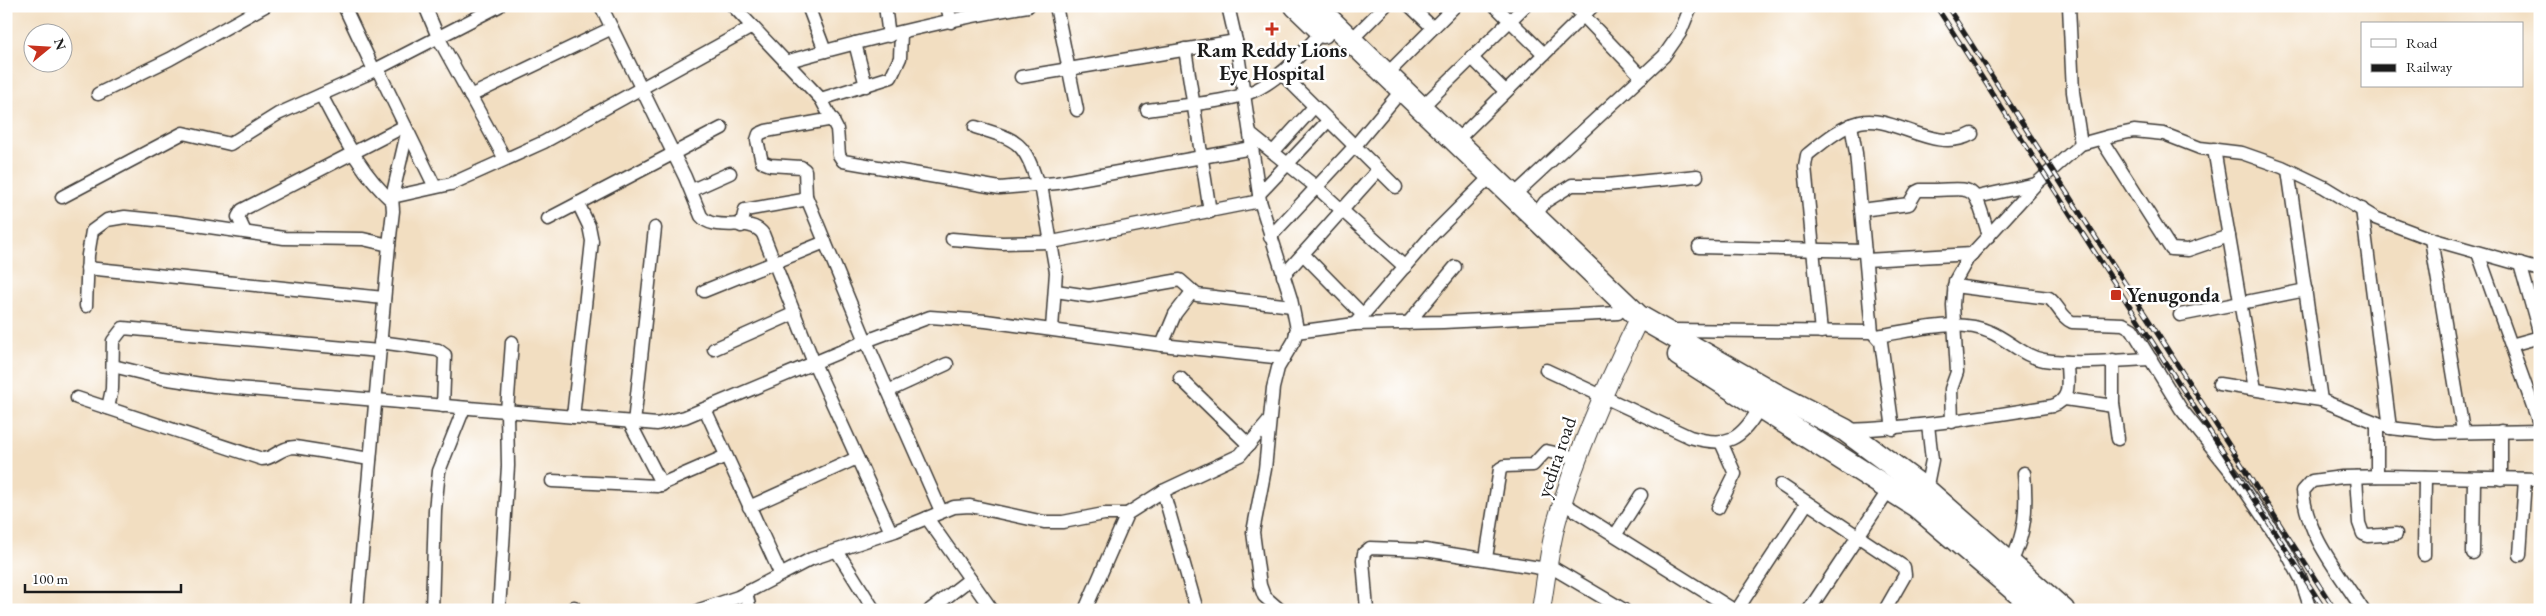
<svg xmlns="http://www.w3.org/2000/svg" width="2546" height="616" viewBox="0 0 2546 616" font-family="'EB Garamond',serif">
<rect width="100%" height="100%" fill="#fff"/>
<filter id="ink" filterUnits="userSpaceOnUse"><feTurbulence type="fractalNoise" baseFrequency=".02" numOctaves="2"/><feDisplacementMap in="SourceGraphic" scale="10" xChannelSelector="R" yChannelSelector="G"/><feConvolveMatrix kernelMatrix="1 2 1 2 8 2 1 2 1" color-interpolation-filters="sRGB"/></filter>
<filter id="wash" filterUnits="userSpaceOnUse"><feTurbulence type="fractalNoise" baseFrequency=".0096" numOctaves="4" result="noise"/><feDisplacementMap in="SourceGraphic" scale="20" xChannelSelector="R" yChannelSelector="G"/><feGaussianBlur stdDeviation="1.12" result="paint"/><feColorMatrix in="noise" values="0 0 0 0 0 0 0 0 0 0 0 0 0 0 0 0 0 1.4 0 .05"/><feComposite in="paint" operator="in"/></filter>
<g filter="url(#wash)">
<rect width="100%" height="100%" fill="#f2dec1"/>
</g>
<g filter="url(#ink)">
<g fill="none" stroke-linecap="round" stroke-linejoin="round">
<g stroke="#3c3935" stroke-width="15">
<g id="street">
<polyline points="344,6 374,70"/>
<polyline points="425,6 438,37 505,159"/>
<path d="M601,6L685,177L701,216C715,234 750,215 763,234L814,363L891,532"/>
<polyline points="733,6 821,99 837,129 839,155 843,161 1000,188 1057,183 1252,148"/>
<polyline points="808,6 825,51"/>
<polyline points="885,6 889,36"/>
<polyline points="947,6 951,22"/>
<polyline points="1056,6 1077,110"/>
<polyline points="1228,6 1236,41 1260,201 1291,299 1297,329 1294,341 1278,368 1273,388 1265,469 1253,532 1260,585 1264,596 1280,610"/>
<polyline points="1410,6 1433,28"/>
<polyline points="1495,6 1544,54"/>
<polyline points="1574,6 1642,77"/>
<polyline points="2069,6 2073,92 2081,144"/>
<polyline points="1351,40 1385,6"/>
<polyline points="855,43 866,86"/>
<polyline points="1185,49 1210,212"/>
<polyline points="1471,57 1505,91"/>
<path d="M785,62C864,40 947,19 1028,6"/>
<polyline points="377,68 435,187"/>
<polyline points="1281,73 1396,187"/>
<polyline points="1387,74 1455,6"/>
<polyline points="1021,77 1236,41"/>
<polyline points="98,94 170,59 265,6"/>
<path d="M321,95C341,132 360,173 392,201"/>
<polyline points="470,96 612,28"/>
<polyline points="821,99 891,77 900,58 901,33"/>
<polyline points="1422,107 1525,6"/>
<path d="M1147,110C1179,105 1237,103 1263,86C1286,73 1304,50 1323,31"/>
<polyline points="1851,125 1856,153 1872,332"/>
<path d="M975,127C1018,140 1024,141 1038,185"/>
<polyline points="1250,134 1315,186 1405,267"/>
<polyline points="2101,139 2171,249 2188,250 2229,236"/>
<polyline points="1457,140 1593,6"/>
<polyline points="2214,149 2255,389"/>
<polyline points="1274,151 1314,107"/>
<polyline points="2288,170 2321,400"/>
<polyline points="1041,185 1056,272 1052,329"/>
<polyline points="692,190 730,173"/>
<polyline points="1259,194 1328,121"/>
<polyline points="1514,195 1664,56 1680,33 1691,6"/>
<polyline points="806,196 866,341 941,511"/>
<polyline points="62,197 183,133 230,144 278,114 365,75 499,6"/>
<polyline points="392,197 407,133"/>
<polyline points="1977,197 2036,184"/>
<polyline points="2362,209 2390,428"/>
<path d="M1861,210L1909,204L1916,192L1920,190C1977,191 1971,177 1989,236"/>
<polyline points="1535,216 1545,202 1572,185 1607,185 1697,176"/>
<polyline points="548,219 722,128"/>
<polyline points="741,226 745,210 803,200 806,196 805,170 801,167 770,165 762,162 757,140 759,134 766,131 833,119"/>
<polyline points="245,232 238,217 242,210 405,126"/>
<polyline points="1270,237 1354,147 1396,97"/>
<polyline points="952,239 1002,243 1052,242 1260,201"/>
<polyline points="2431,239 2463,431"/>
<polyline points="1699,247 1865,251"/>
<polyline points="2478,253 2540,426"/>
<polyline points="1303,254 1363,315"/>
<polyline points="1866,260 1972,254"/>
<polyline points="2520,264 2540,335"/>
<polyline points="87,268 384,298"/>
<polyline points="1283,276 1378,170"/>
<path d="M1954,286L2049,298C2058,305 2062,318 2072,322L2123,324L2132,329L2181,409L2238,480L2286,551L2301,579L2311,610"/>
<polyline points="704,291 825,242"/>
<polyline points="1056,291 1089,296 1180,280 1197,295 1292,306"/>
<polyline points="86,306 88,255 92,231 107,220 125,217 175,222 284,238 363,239 389,245 393,211 392,197 451,184 544,142 752,27"/>
<polyline points="2180,315 2306,290"/>
<polyline points="1408,323 1455,267"/>
<polyline points="1355,324 1432,235 1485,182"/>
<polyline points="1671,330 1872,332 1881,342 1893,429"/>
<polyline points="1296,332 1355,324 1443,322 1618,313"/>
<path d="M1821,332L1805,166L1807,155C1822,143 1840,127 1860,122C1894,114 1934,155 1972,134"/>
<path d="M1877,336C1912,331 1957,317 1990,332C2009,340 2024,357 2044,360C2079,365 2116,360 2151,359"/>
<polyline points="380,342 438,350 445,355 443,406"/>
<polyline points="1162,345 1175,314 1192,292"/>
<polyline points="2511,345 2540,337"/>
<polyline points="714,349 795,313"/>
<polyline points="2113,360 2113,403 2118,439"/>
<polyline points="113,366 162,378 214,386 657,424 685,417 866,341 930,317 986,321 1162,345 1284,358"/>
<path d="M1546,370L1690,437C1728,448 1741,440 1760,407"/>
<polyline points="1180,378 1249,445"/>
<polyline points="2219,384 2321,400 2390,428 2436,433 2540,431"/>
<polyline points="888,391 947,364"/>
<path d="M77,398L262,459C274,459 280,447 295,447L370,459"/>
<polyline points="2065,399 2113,406"/>
<polyline points="108,408 112,389 113,341 123,328 379,351"/>
<polyline points="705,409 780,573"/>
<polyline points="573,417 592,241 589,226 578,203"/>
<polyline points="1952,422 1951,389 1957,372 1953,305 1955,281 1968,258 2036,184 2081,144 2110,136 2134,131 2164,134 2200,148 2242,153 2282,167 2324,187 2375,218 2431,239 2540,270"/>
<polyline points="630,423 662,485"/>
<polyline points="634,423 655,228"/>
<path d="M1846,430C1916,428 1984,417 2052,406C2073,399 2067,381 2067,362"/>
<polyline points="2377,476 2377,423"/>
<polyline points="2356,477 2359,523 2363,534 2368,536 2396,534"/>
<polyline points="2501,479 2501,431"/>
<polyline points="552,481 657,486 726,456"/>
<polyline points="1781,485 1904,567 1905,575 1885,610"/>
<polyline points="1926,490 1932,460 1928,425"/>
<polyline points="1163,491 1197,610"/>
<polyline points="1563,503 1734,610"/>
<polyline points="749,507 857,458"/>
<polyline points="1718,508 1735,474 1721,442"/>
<polyline points="927,518 992,610"/>
<polyline points="1616,534 1641,495"/>
<polyline points="837,551 874,610"/>
<polyline points="2473,553 2474,479"/>
<polyline points="2424,555 2425,477"/>
<polyline points="2520,555 2525,479"/>
<polyline points="1486,558 1500,469 1505,466 1533,465 1546,451 1578,458"/>
<path d="M2010,564C2026,534 2027,506 2024,473"/>
<polyline points="1548,565 1624,610"/>
<polyline points="746,592 750,610"/>
<polyline points="574,607 575,610"/>
<polyline points="357,610 389,245"/>
<polyline points="432,610 435,510 439,471 464,408"/>
<polyline points="499,610 508,466 507,411 512,342"/>
<polyline points="699,610 738,597 811,559 895,531 954,507 970,506 1044,522 1063,522 1104,514 1127,514"/>
<polyline points="930,610 970,579"/>
<polyline points="1085,610 1127,514 1163,491 1240,455 1269,421"/>
<polyline points="1367,610 1363,560 1364,553 1370,548 1425,550 1547,569"/>
<polyline points="1737,610 1807,503"/>
<polyline points="1809,610 1890,488"/>
<path d="M2363,610C2340,574 2306,535 2303,491L2312,481L2342,477L2387,476L2540,479"/>
</g>
</g>
<g stroke="#3c3935" stroke-width="20">
<path id="secondary" d="M1541,610C1546,580 1549,549 1557,520C1577,452 1605,388 1636,325"/>
</g>
<g stroke="#3c3935" stroke-width="25">
<g id="highway">
<polyline points="1296,6 1323,32"/>
<polyline points="1315,6 1638,316 1775,394 1845,430 1926,490 2063,610"/>
<polyline points="1679,355 1916,506 2038,610"/>
</g>
</g>
<use href="#street" stroke="#fff" stroke-width="12"/>
<use href="#secondary" stroke="#fff" stroke-width="18"/>
<use href="#highway" stroke="#fff" stroke-width="22"/>
<g stroke="#1c1c1c" stroke-width="5">
<g id="rail">
<polyline points="1936,6 2325,610"/>
<polyline points="1947,6 2335,610"/>
</g>
</g>
<use href="#rail" stroke="#fff" stroke-width="3" stroke-dasharray="9" stroke-linecap="butt"/>
</g>
</g>
<g fill="#c8321e" stroke="#fff" stroke-width="2">
<path d="M1269.5 21.5h5v5h5v5h-5v5h-5v-5h-5v-5h5z"/>
<rect x="2110" y="289" width="12" height="12" rx="2.5"/>
</g>
<g text-anchor="middle" dominant-baseline="central" stroke-width="5" stroke-linejoin="round" paint-order="stroke">
<g font-size="20" font-weight="bold" fill="#1c1c1c" stroke="#fff">
<text x="1272" y="50">Ram Reddy Lions<tspan x="1272" dy="23">Eye Hospital</tspan></text>
<text x="2127" y="295" text-anchor="start">Yenugonda</text>
</g>
<g font-size="20" fill="#1c1c1c" stroke="#fff">
<text transform="translate(1556 457) rotate(-71)">yedira road</text>
</g>
</g>
<rect width="2546" height="616" fill="none" stroke="#fff" stroke-width="25"/>
<rect x="2361" y="22" width="162" height="65" fill="#ffffff" stroke="#a4a4a4"/>
<rect x="2371" y="39" width="25" height="8" fill="#ffffff" stroke="#a4a4a4"/>
<text x="2406" y="48" font-size="15" fill="#1c1c1c">Road</text>
<rect x="2371" y="64" width="25" height="8" fill="#1c1c1c" stroke="#a4a4a4"/>
<text x="2406" y="72" font-size="15" fill="#1c1c1c">Railway</text>
<g transform="translate(48 48) rotate(72)"><circle r="24" fill="#ffffff" stroke="#a4a4a4"/>
<path d="M0-4L9 19L0 12L-9 19Z" fill="#c8321e"/>
<text y="-8" font-size="14" font-weight="bold" text-anchor="middle" fill="#1c1c1c">N</text>
</g>
<path d="M25 584v8h156v-8" fill="none" stroke="#1c1c1c" stroke-width="2.5"/>
<text x="32" y="584" font-size="15" fill="#1c1c1c" stroke="#ffffff" stroke-width="4" paint-order="stroke">100 m</text>
</svg>
